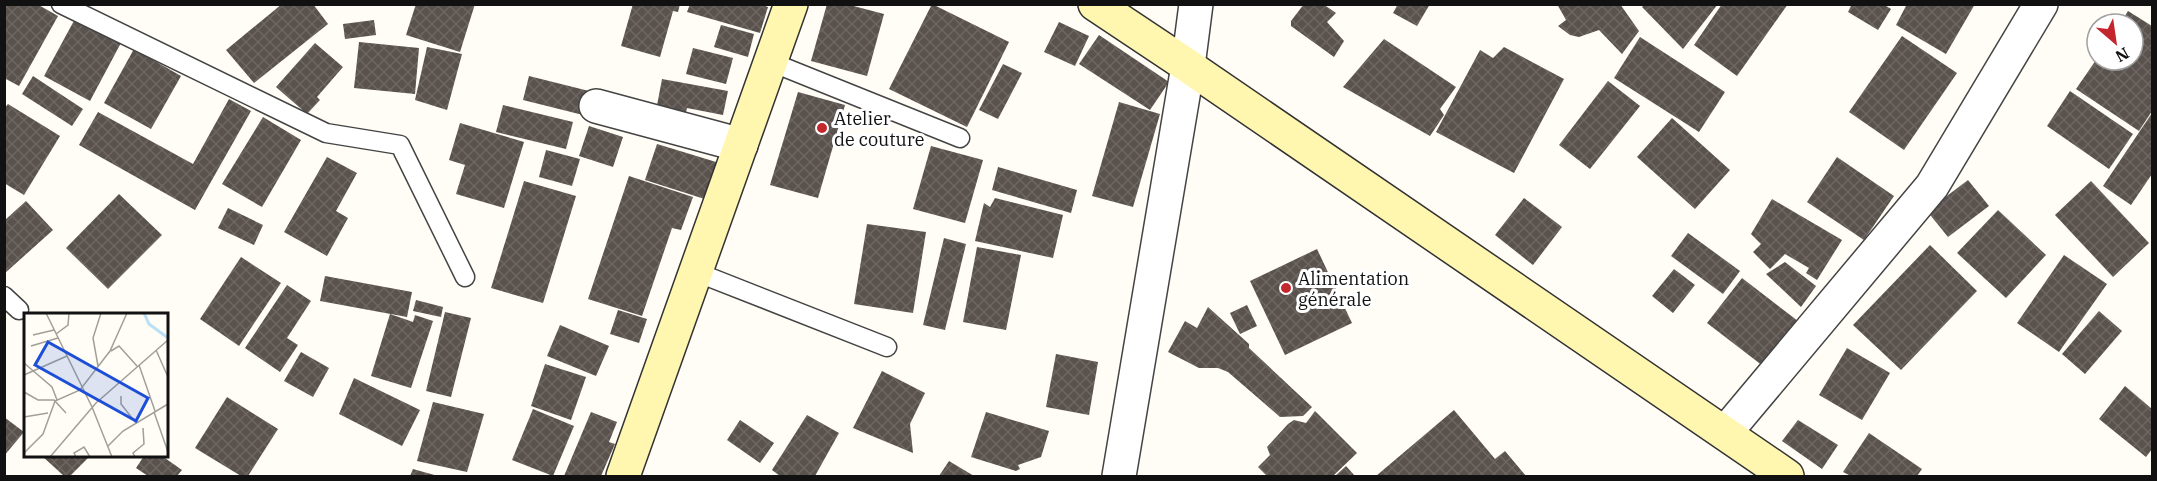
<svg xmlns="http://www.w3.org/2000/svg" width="2157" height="481" viewBox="0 0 2157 481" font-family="'IBM Plex Serif',serif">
<defs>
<pattern id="building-cross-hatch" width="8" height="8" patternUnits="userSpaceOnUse" patternTransform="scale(1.5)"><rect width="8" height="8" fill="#5a524d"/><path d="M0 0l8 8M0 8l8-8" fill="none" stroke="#6d6662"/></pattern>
</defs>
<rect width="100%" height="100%" fill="#fffdf5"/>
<g fill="url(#building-cross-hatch)">
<polygon points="4,4 37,4 58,16 19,86 4,78"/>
<polygon points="282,4 313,4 328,24 254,83 226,50"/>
<polygon points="416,4 475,4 460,52 406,35"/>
<polygon points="633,4 680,4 678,12 673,11 660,57 621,46"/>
<polygon points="690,4 759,4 768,7 760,33 687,12"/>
<polygon points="827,4 846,4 884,14 867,76 811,61"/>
<polygon points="932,4 1009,42 967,127 889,89"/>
<polygon points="1304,4 1323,4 1336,13 1327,22 1344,41 1334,57 1291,26 1291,21"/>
<polygon points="1398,4 1430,4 1417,26 1393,13"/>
<polygon points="1557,4 1620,4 1639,31 1622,54 1599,30 1579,37 1570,35 1558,26 1566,20"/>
<polygon points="1645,4 1718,4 1683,49 1642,7"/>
<polygon points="1722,4 1788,4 1737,76 1694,45"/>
<polygon points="1852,4 1883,4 1891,9 1878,30 1848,12"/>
<polygon points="1907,4 1975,4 1946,54 1896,25"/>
<polygon points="2128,11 2152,26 2152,111 2139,131 2076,89 2096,60 2133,60 2133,24 2120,24"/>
<polygon points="76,17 122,41 90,101 44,76"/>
<polygon points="374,20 376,35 345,39 343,24"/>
<polygon points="1059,22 1089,36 1075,66 1044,52"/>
<polygon points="721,25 754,34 748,57 714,47"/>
<polygon points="1099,35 1169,82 1150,110 1079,64"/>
<polygon points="1902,36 1957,73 1904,150 1849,112"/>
<polygon points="1640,37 1725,92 1699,132 1614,78"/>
<polygon points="1384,39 1456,87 1440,109 1444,115 1430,136 1343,87"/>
<polygon points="359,42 419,48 415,94 354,88"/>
<polygon points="315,43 343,67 317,97 320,100 307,114 276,87"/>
<polygon points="427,47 462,54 447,110 415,100"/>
<polygon points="1504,47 1564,79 1514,173 1436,132 1480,50 1493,58"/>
<polygon points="693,48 733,58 726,84 686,74"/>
<polygon points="134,49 181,76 151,129 104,103"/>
<polygon points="1003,64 1022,73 998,119 979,110"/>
<polygon points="33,76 83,109 72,126 22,94"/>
<polygon points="529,76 589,91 583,115 523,100"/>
<polygon points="662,79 728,91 723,115 687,108 684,122 655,116"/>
<polygon points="1608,81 1640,106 1590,169 1559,145"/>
<polygon points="2070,91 2133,134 2109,169 2047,126"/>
<polygon points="798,92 845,105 818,198 770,185"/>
<polygon points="229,99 251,111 195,210 79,145 98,112 193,164"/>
<polygon points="1119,102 1160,114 1133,207 1092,196"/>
<polygon points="8,104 60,136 24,195 4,183 4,109"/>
<polygon points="503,105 573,122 566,149 496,132"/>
<polygon points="2152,113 2152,174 2131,205 2103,186"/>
<polygon points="263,117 301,140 262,207 222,184"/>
<polygon points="1672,118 1730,170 1695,209 1637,157"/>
<polygon points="460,123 524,142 504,208 456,194 465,165 449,160"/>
<polygon points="589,126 623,137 613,167 579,156"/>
<polygon points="657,144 726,165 714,202 645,180"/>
<polygon points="931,146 983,160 965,223 913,209"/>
<polygon points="546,150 580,159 572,186 539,177"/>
<polygon points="327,157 357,173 336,211 348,218 327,256 284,232"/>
<polygon points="1837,157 1894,196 1864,240 1807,202"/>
<polygon points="998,167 1077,190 1071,213 992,190"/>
<polygon points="629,176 693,197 681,230 672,228 642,316 588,299"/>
<polygon points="1968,180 1989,206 1948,237 1927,211"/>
<polygon points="524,181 576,196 543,303 491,288"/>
<polygon points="2091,181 2149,243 2113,277 2055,215"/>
<polygon points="119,194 162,235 108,289 66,248"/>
<polygon points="995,198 1063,215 1053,258 975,241 984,203 990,207"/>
<polygon points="1524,198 1562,227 1533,265 1495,235"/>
<polygon points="1772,199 1842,240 1817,280 1806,273 1809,268 1785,254 1770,269 1753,252 1761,244 1751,234"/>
<polygon points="26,201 53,230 4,274 4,221"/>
<polygon points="228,208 263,225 254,245 218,228"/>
<polygon points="1998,210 2046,255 2006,298 1957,253"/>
<polygon points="867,224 926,232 913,313 854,304"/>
<polygon points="1688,233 1740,271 1723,294 1671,256"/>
<polygon points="944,238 966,244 945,330 923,325"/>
<polygon points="1930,245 1977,291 1901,370 1853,325"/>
<polygon points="977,247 1021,255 1006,330 963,322"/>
<polygon points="1317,249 1352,323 1285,355 1250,281"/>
<polygon points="2064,255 2107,284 2059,352 2017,323"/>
<polygon points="241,257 281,283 239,346 200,319"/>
<polygon points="1785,262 1816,286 1801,307 1766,274"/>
<polygon points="1674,269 1695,285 1673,313 1652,296"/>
<polygon points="325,276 412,292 407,317 320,301"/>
<polygon points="1742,278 1798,321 1763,366 1707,323"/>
<polygon points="287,285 311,301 287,338 298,345 280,372 245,348"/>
<polygon points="416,300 443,307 441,317 413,311"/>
<polygon points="1247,305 1257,326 1240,334 1230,313"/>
<polygon points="1208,307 1249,344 1249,348 1312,407 1303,416 1280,417 1228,372 1218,368 1199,368 1168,352 1185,321 1197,328"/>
<polygon points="618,310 647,319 639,343 610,334"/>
<polygon points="2099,311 2122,331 2085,374 2062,354"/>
<polygon points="445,312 471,318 451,397 426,391"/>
<polygon points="390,314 413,322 415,315 433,321 411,388 371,376"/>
<polygon points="560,325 609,346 596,376 547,356"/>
<polygon points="1847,348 1890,373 1862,420 1819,395"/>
<polygon points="301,352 329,368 313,397 284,381"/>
<polygon points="1056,354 1098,362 1089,415 1046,407"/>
<polygon points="545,364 586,377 571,420 531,406"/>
<polygon points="882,371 925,393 910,424 913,453 853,428"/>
<polygon points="354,378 420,410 402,446 339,414"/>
<polygon points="2125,386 2152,409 2152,449 2146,457 2099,419"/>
<polygon points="227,397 278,429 248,476 241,476 195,448"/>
<polygon points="433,402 484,414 467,472 417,461"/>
<polygon points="533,409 574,426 553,476 512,460"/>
<polygon points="1454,410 1495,459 1505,451 1526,476 1376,476"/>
<polygon points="1315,411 1357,453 1333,476 1267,476 1258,467 1270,455 1267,447 1288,424 1294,420 1306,423"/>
<polygon points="591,412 617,422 609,442 615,444 601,476 564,476"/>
<polygon points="986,412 1049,431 1041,457 1018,465 1020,469 1016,471 971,457"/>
<polygon points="807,415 839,433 815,476 780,476 772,470"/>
<polygon points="4,417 24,432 4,456"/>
<polygon points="740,420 774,443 760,463 727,440"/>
<polygon points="1798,420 1838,445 1822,469 1782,441"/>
<polygon points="1869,433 1922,469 1917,476 1851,476 1843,472"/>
<polygon points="42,456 90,456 70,476 64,476"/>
<polygon points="144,456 162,456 182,470 177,476 148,476 136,468"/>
<polygon points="949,461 974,476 939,476"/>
<polygon points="1346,466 1355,476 1335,476"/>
<polygon points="413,469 438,476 410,476"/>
</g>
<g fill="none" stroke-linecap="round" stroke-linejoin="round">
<g stroke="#444" stroke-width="21">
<g id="lane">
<polyline points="61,4 326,133 400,145 465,277"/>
<polyline points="771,62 960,138"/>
<polyline points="696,272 887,347"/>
<polyline points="4,296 19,310"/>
</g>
</g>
<g stroke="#444" stroke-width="36">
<g id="street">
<polyline points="596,106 741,145"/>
<polyline points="1725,433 1932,186 2041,4"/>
<polyline points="1119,476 1188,66 1196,4"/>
</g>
</g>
<g stroke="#333" stroke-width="36">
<g id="secondary">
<polyline points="1095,4 1188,66 1787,476"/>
<polyline points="623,476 791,4"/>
</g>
</g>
<use href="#lane" stroke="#fff" stroke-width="18"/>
<use href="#street" stroke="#fff" stroke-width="33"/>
<use href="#secondary" stroke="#fff6b0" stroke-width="33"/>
</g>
<g fill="#c4262e" stroke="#fff" stroke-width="2">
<circle cx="822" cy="128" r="6"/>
<circle cx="1286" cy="288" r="6"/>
</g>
<g text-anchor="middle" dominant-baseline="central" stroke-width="6" stroke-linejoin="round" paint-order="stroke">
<g font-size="18" fill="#111" stroke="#fff" text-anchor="start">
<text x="834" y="118">Atelier<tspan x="834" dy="21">de couture</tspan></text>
<text x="1298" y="278">Alimentation<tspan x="1298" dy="21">générale</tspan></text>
</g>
</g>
<g transform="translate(24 313)">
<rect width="144" height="144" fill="#fffdf5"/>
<path fill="none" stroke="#b9e0f7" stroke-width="3" d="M120,0L125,11L144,25"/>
<path fill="none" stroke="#a09f9a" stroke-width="1.5" d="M22,0L68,94L88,144M32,21L44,12L45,0M9,22L30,17M7,33L34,25M132,37L144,64M87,38L95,33L113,53M0,50L28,74L33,87M115,52L131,98M74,53L69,25L77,0M0,62L43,43M0,79L14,87H30L42,100M97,83V91L112,110M130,99L144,139M0,104L24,100M84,133L99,118L144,91M0,140L19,121L31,88L56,77L86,38L103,0M26,144L72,90L144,27M52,144L50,140L60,134L66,144M111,144L109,140L120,131L119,115"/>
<path fill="#1d4ed8" fill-opacity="0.15" stroke="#1d4ed8" stroke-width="3" d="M24,29L124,85L112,108L11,52Z"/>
<rect width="144" height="144" fill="none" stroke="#111" stroke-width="3"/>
</g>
<rect width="2157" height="481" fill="none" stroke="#111111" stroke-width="12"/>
<g transform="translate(2115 42) rotate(151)"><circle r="28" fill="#ffffff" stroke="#a0a0a0" stroke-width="1.5"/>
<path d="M0-4.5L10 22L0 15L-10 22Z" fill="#c4262e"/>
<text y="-9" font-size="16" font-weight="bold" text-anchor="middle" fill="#111111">N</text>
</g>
</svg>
